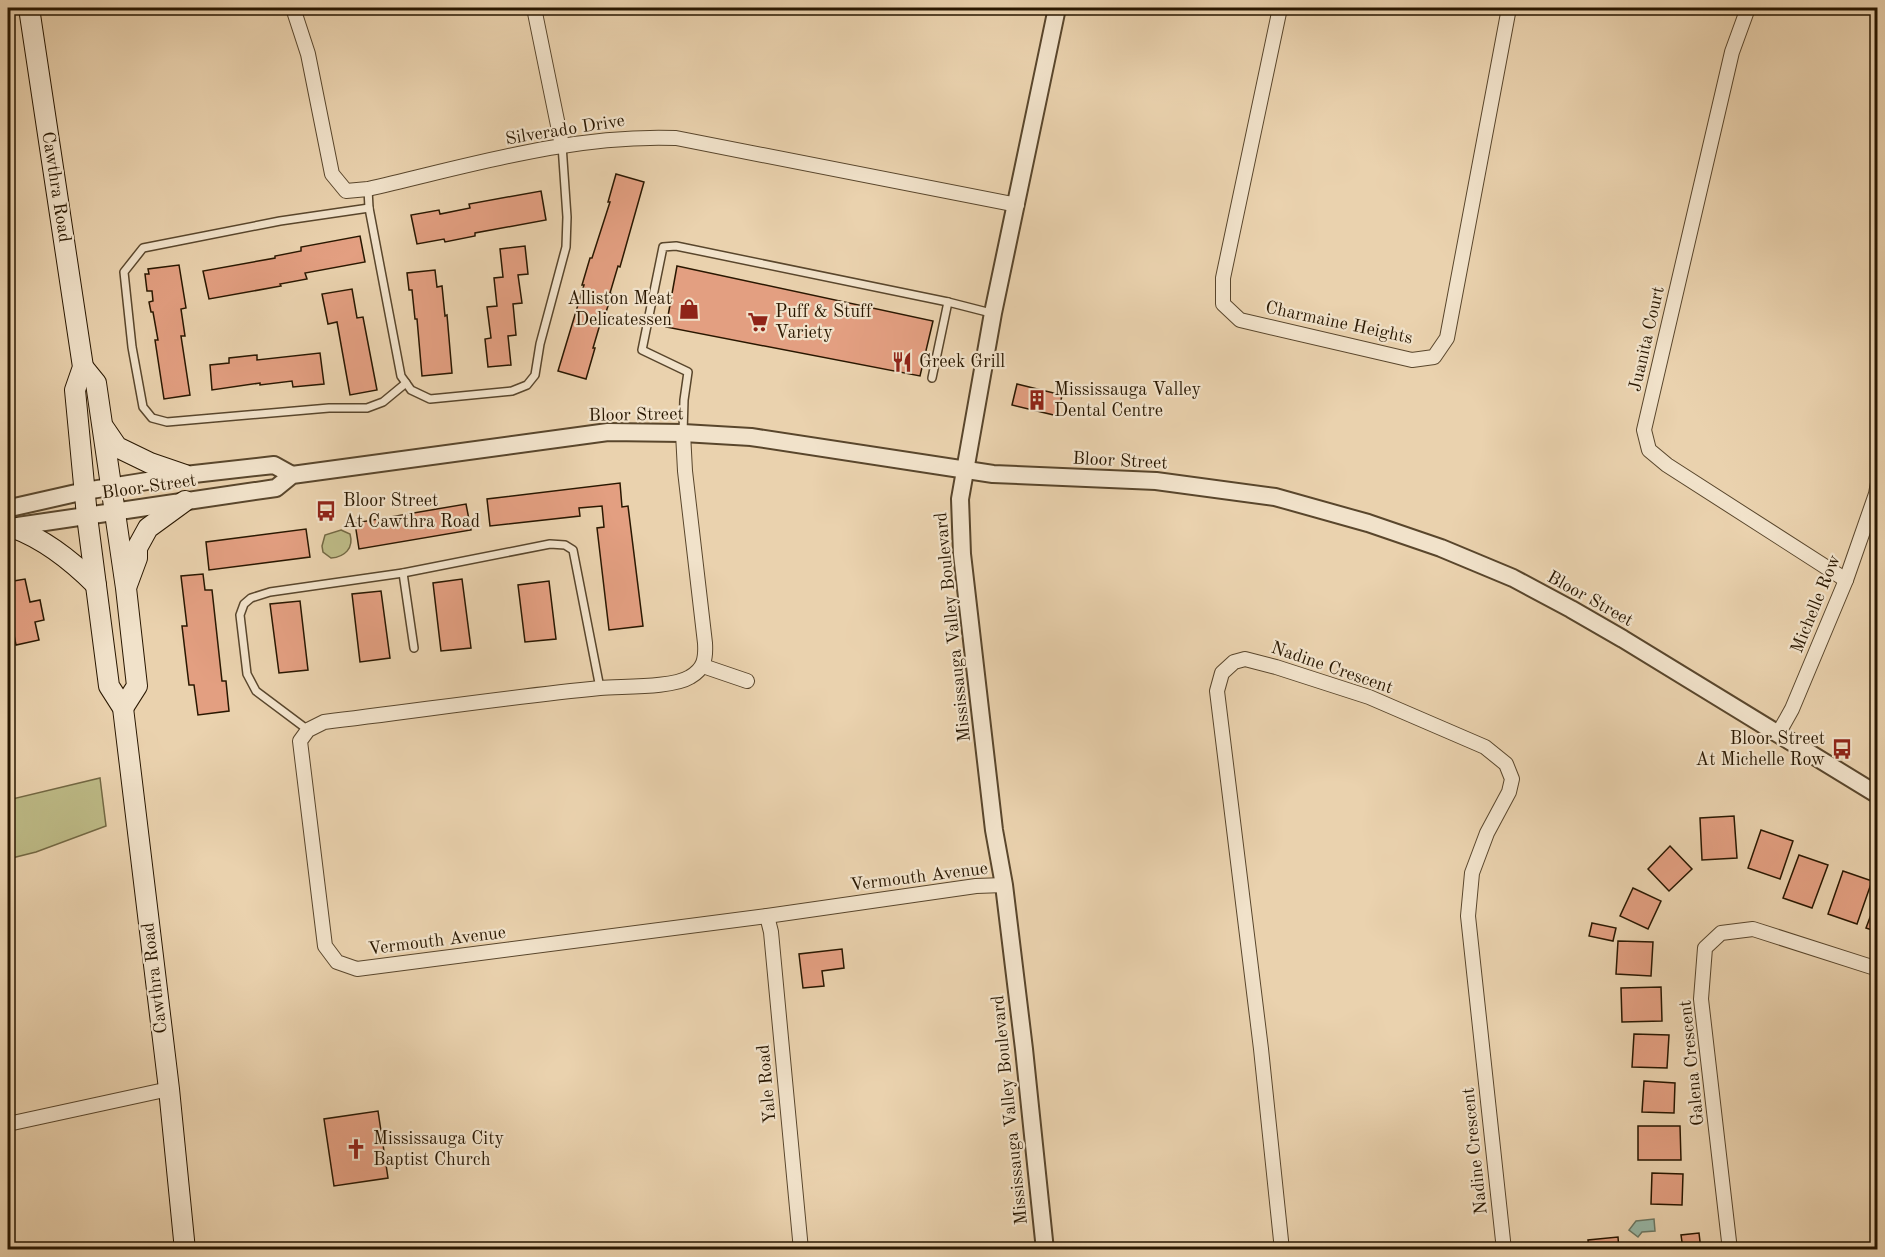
<svg xmlns="http://www.w3.org/2000/svg" width="1885" height="1257" viewBox="0 0 1885 1257" font-family="'Old Standard TT',serif">
<rect width="100%" height="100%" fill="#ead2ae"/>
<filter id="stains"><feTurbulence type="fractalNoise" baseFrequency=".00333" numOctaves="4"/><feColorMatrix values="0 0 0 0 .2 0 0 0 0 .09 0 0 0 0 .02 0 0 0 .5 -.17"/></filter>
<radialGradient id="worn" r=".72"><stop offset=".6" stop-color="#630" stop-opacity="0"/><stop offset="1" stop-color="#630" stop-opacity=".3"/></radialGradient>
<g fill="#bdba86" stroke="#736843" stroke-width="1.5">
<path d="M341,530L350,534C354,548 345,557 331,558L323,552L322,546L325,535Z"/>
<polygon points="100,778 106,826 36,852 8,859 8,800"/>
</g>
<polygon fill="#98b8a7" stroke="#6c7864" stroke-width="1.5" points="1654,1219 1655,1231 1642,1232 1638,1237 1629,1230 1636,1221"/>
<g fill="#e39f81" stroke="#291700" stroke-width="1.5">
<polygon points="616,174 644,182 620,267 618,266 610,293 612,294 603,321 601,321 593,348 595,348 586,379 558,371 584,285 582,285 590,258 592,258 610,202 608,202"/>
<polygon points="541,191 546,220 475,233 475,236 445,242 444,239 417,244 411,215 439,210 440,214 470,208 469,204"/>
<polygon points="360,236 365,262 305,273 307,279 280,284 281,286 209,299 203,271 275,258 275,256 301,251 301,247"/>
<polygon points="525,246 528,274 518,275 522,303 513,304 516,335 508,336 511,365 488,367 485,339 491,338 487,307 497,306 494,278 503,277 500,249"/>
<polygon points="179,265 186,308 181,309 185,336 181,336 190,395 164,399 155,340 158,340 153,312 151,312 149,302 153,301 152,291 147,291 145,274 149,274 148,269"/>
<polygon points="677,266 933,321 920,376 666,327"/>
<polygon points="435,270 437,287 442,286 445,316 447,315 452,373 422,376 417,319 415,319 412,290 409,290 407,273"/>
<polygon points="352,289 357,318 363,317 377,390 350,395 337,322 328,324 322,294"/>
<polygon points="320,353 324,384 293,387 292,381 260,385 260,383 212,390 210,365 229,363 229,358 257,355 257,360"/>
<polygon points="1017,384 1062,395 1058,416 1012,405"/>
<polygon points="620,483 622,507 628,506 643,626 609,630 597,528 604,527 602,506 579,508 580,516 490,526 487,499"/>
<polygon points="466,504 471,530 359,549 355,523"/>
<polygon points="306,529 310,557 209,570 206,542"/>
<polygon points="203,574 205,590 212,590 222,681 226,681 229,711 198,715 194,685 189,685 182,626 187,626 181,576"/>
<polygon points="25,579 30,602 40,600 44,620 35,622 39,640 16,645 14,635 8,637 8,582"/>
<polygon points="462,579 471,648 441,651 433,583"/>
<polygon points="549,581 556,639 525,642 518,585"/>
<polygon points="381,591 390,658 360,662 352,594"/>
<polygon points="300,601 308,670 279,673 270,604"/>
<polygon points="1734,816 1737,858 1702,860 1700,818"/>
<polygon points="1761,830 1793,841 1780,879 1748,868"/>
<polygon points="1670,846 1692,869 1669,891 1648,869"/>
<polygon points="1799,855 1828,865 1812,908 1783,898"/>
<polygon points="1843,871 1872,881 1857,924 1828,914"/>
<polygon points="1633,888 1661,901 1648,929 1620,916"/>
<polygon points="1878,896 1878,932 1866,928"/>
<polygon points="1592,923 1616,928 1613,941 1589,936"/>
<polygon points="1618,941 1653,942 1651,976 1616,974"/>
<polygon points="842,949 844,968 822,971 824,986 803,988 799,954"/>
<polygon points="1661,987 1662,1021 1622,1022 1621,988"/>
<polygon points="1634,1034 1669,1035 1667,1068 1632,1067"/>
<polygon points="1644,1081 1675,1083 1674,1113 1642,1112"/>
<polygon points="378,1111 388,1178 334,1186 324,1119"/>
<polygon points="1638,1126 1680,1126 1681,1160 1638,1160"/>
<polygon points="1652,1173 1683,1174 1682,1205 1651,1204"/>
<polygon points="1699,1233 1701,1250 1680,1250 1683,1249 1681,1235"/>
<polygon points="1618,1237 1619,1250 1589,1250 1588,1240"/>
<polygon points="1658,1243 1659,1250 1629,1250 1628,1246"/>
</g>
<g fill="none" stroke-linecap="round" stroke-linejoin="round">
<g stroke="#59462c" stroke-width="10">
<g id="service">
<polyline points="368,189 369,208 401,376 411,390 430,399 512,391 527,385 535,375 540,344 566,247 567,217 562,145"/>
<polyline points="369,208 280,221 143,248 124,272 132,347 143,407 152,418 167,422 329,408 367,408 383,402 406,383"/>
<polyline points="932,378 948,302"/>
<polyline points="683,433 684,400 688,372 642,350 663,247 676,246 948,302 991,313"/>
<polyline points="403,573 414,648"/>
<polyline points="308,730 256,691 247,674 240,615 244,604 251,598 270,592 403,573 550,544 565,545 573,550 600,688"/>
</g>
</g>
<g stroke="#59462c" stroke-width="16">
<g id="minor">
<path d="M293,8L308,54L332,174L346,191L368,189C469,166 571,134 676,138L1017,205"/>
<polyline points="534,8 562,145"/>
<polyline points="1280,8 1223,278 1223,304 1240,320 1412,360 1434,357 1447,338 1509,8"/>
<polyline points="1748,8 1732,52 1644,430 1649,450 1667,465 1846,580"/>
<path d="M683,433L685,471L705,643C706,659 704,669 690,677C672,688 622,686 600,688C508,697 416,711 324,722L308,730L300,741L325,946L337,962L357,969L767,916L976,886L1004,885"/>
<polyline points="703,666 747,681"/>
<polyline points="1778,734 1792,709 1846,580 1876,494 1878,483"/>
<polyline points="767,916 771,932 801,1250"/>
<polyline points="8,1124 169,1089"/>
<polyline points="1282,1250 1261,1049 1217,691 1222,673 1234,662 1245,659 1276,667 1369,697 1485,747 1506,764 1512,779 1509,792 1487,833 1472,873 1468,916 1504,1250"/>
<polyline points="1730,1250 1701,999 1705,948 1721,933 1753,929 1878,969"/>
</g>
</g>
<g stroke="#59462c" stroke-width="20">
<g id="tertiary">
<polyline points="8,510 10,508 85,491 185,475 274,465 292,475"/>
<polyline points="11,527 276,488 292,475 608,432 683,433 751,437 993,474 1156,481 1275,497 1368,523 1441,548 1513,578 1571,609 1623,639 1878,795"/>
<polyline points="1045,1250 1024,1049 1004,885 994,830 962,554 960,499 993,313 1057,8"/>
</g>
</g>
<g stroke="#291700" stroke-width="22">
<g id="secondary">
<polyline points="29,8 83,367 75,390 87,516 109,686 123,708 169,1089 185,1250"/>
<polyline points="83,367 96,383 126,588 137,686 123,708"/>
<polyline points="104,428 117,447 150,463 185,475"/>
<path d="M14,528C46,540 72,561 96,585"/>
<polyline points="127,585 137,558 137,548 148,528 185,501"/>
</g>
</g>
<use href="#service" stroke="#f1e2ca" stroke-width="7"/>
<use href="#minor" stroke="#f1e2ca" stroke-width="14"/>
<use href="#tertiary" stroke="#f1e2ca" stroke-width="16"/>
<use href="#secondary" stroke="#f1e2ca" stroke-width="20"/>
</g>
<defs>
<g id="shop-bare" transform="scale(1.62)"><path d="M-5-2.5h2.3a2.7 3.5 0 0 1 5.4 0H5L5.5 6h-11ZM-1.5-2.5h3a1.5 2.3 0 0 0-3 0Z" fill="#8f2418" stroke="#f1e2ca" stroke-width="2.5" paint-order="stroke"/></g>
<g id="supermarket-bare" transform="scale(1.62)"><path d="M-6-5.5h2.5l.6 2H6L4.5 2H-2.5L-4.4-4H-6ZM-1.5 3.2a1.3 1.3 0 1 0 .1 0ZM3 3.2a1.3 1.3 0 1 0 .1 0Z" fill="#8f2418" stroke="#f1e2ca" stroke-width="2.5" paint-order="stroke"/></g>
<g id="restaurant-bare" transform="scale(1.62)"><path d="M-5-6h1v4h1v-4h1v4h1v-4h1v5L-1.5 .5V6h-2V.5L-5-1ZM5-6V6H3V1.5H1.5Q1.5-4 5-6Z" fill="#8f2418" stroke="#f1e2ca" stroke-width="2.5" paint-order="stroke"/></g>
<g id="building-bare" transform="scale(1.62)"><path d="M-4-6H4V6H1V3H-1V6H-4ZM-2.5-4.3h1.7v1.8h-1.7ZM.8-4.3h1.7v1.8H.8ZM-2.5-1h1.7V.8h-1.7ZM.8-1h1.7V.8H.8Z" fill="#8f2418" stroke="#f1e2ca" stroke-width="2.5" paint-order="stroke"/></g>
<g id="bus-bare" transform="scale(1.62)"><path d="M-5-6H5V4H4V6H2V4H-2V6H-4V4H-5ZM-3.5-4V0h7V-4ZM-3.5 1.2v1.5H-2V1.2ZM2 1.2v1.5H3.5V1.2Z" fill="#8f2418" stroke="#f1e2ca" stroke-width="2.5" paint-order="stroke"/></g>
<g id="church-bare" transform="scale(1.62)"><path d="M-1.2-6h2.4v3.5h3.3v2.4h-3.3V6h-2.4V-.1h-3.3v-2.4h3.3Z" fill="#8f2418" stroke="#f1e2ca" stroke-width="2.5" paint-order="stroke"/></g>
</defs>
<g fill-rule="evenodd">
<use href="#shop-bare" x="689" y="309"/>
<use href="#supermarket-bare" x="758" y="322"/>
<use href="#restaurant-bare" x="902" y="362"/>
<use href="#building-bare" x="1037" y="400"/>
<use href="#bus-bare" x="326" y="511"/>
<use href="#bus-bare" x="1842" y="749"/>
<use href="#church-bare" x="356" y="1149"/>
</g>
<g text-anchor="middle" dominant-baseline="central" stroke-width="4.5" stroke-linejoin="round" paint-order="stroke">
<g font-size="18" fill="#291700" stroke="#f1e2ca">
<text transform="translate(565 130) rotate(-9)">Silverado Drive</text>
<text transform="translate(56 187) rotate(81)">Cawthra Road</text>
<text transform="translate(1339 323) rotate(12)">Charmaine Heights</text>
<text transform="translate(1647 339) rotate(-77)">Juanita Court</text>
<text transform="translate(636 415) rotate(-1)">Bloor Street</text>
<text transform="translate(1120 461) rotate(3)">Bloor Street</text>
<text transform="translate(149 487) rotate(-8)">Bloor Street</text>
<text transform="translate(1590 599) rotate(29)">Bloor Street</text>
<text transform="translate(1816 604) rotate(-68)">Michelle Row</text>
<text transform="translate(953 627) rotate(-96)">Mississauga Valley Boulevard</text>
<text transform="translate(1332 668) rotate(19)">Nadine Crescent</text>
<text transform="translate(919 877) rotate(-7)">Vermouth Avenue</text>
<text transform="translate(437 941) rotate(-7)">Vermouth Avenue</text>
<text transform="translate(155 978) rotate(-97)">Cawthra Road</text>
<text transform="translate(1692 1063) rotate(-96)">Galena Crescent</text>
<text transform="translate(767 1084) rotate(-95)">Yale Road</text>
<text transform="translate(1010 1110) rotate(-96)">Mississauga Valley Boulevard</text>
<text transform="translate(1475 1151) rotate(-96)">Nadine Crescent</text>
</g>
<g font-size="18" fill="#291700" stroke="#f1e2ca" text-anchor="start">
<text x="672" y="299" text-anchor="end">Alliston Meat<tspan x="672" dy="21">Delicatessen</tspan></text>
<text x="775" y="312">Puff &amp; Stuff<tspan x="775" dy="21">Variety</tspan></text>
<text x="919" y="362">Greek Grill</text>
<text x="1054" y="390">Mississauga Valley<tspan x="1054" dy="21">Dental Centre</tspan></text>
<text x="343" y="501">Bloor Street<tspan x="343" dy="21">At Cawthra Road</tspan></text>
<text x="1825" y="739" text-anchor="end">Bloor Street<tspan x="1825" dy="21">At Michelle Row</tspan></text>
<text x="373" y="1139">Mississauga City<tspan x="373" dy="21">Baptist Church</tspan></text>
</g>
</g>
<rect width="1885" height="1257" fill="none" stroke="#ead2ae" stroke-width="30"/>
<rect x="9" y="9" width="1867" height="1239" fill="none" stroke="#291700" stroke-width="3"/>
<rect x="15" y="15" width="1855" height="1227" fill="none" stroke="#291700" stroke-width="1.5"/>
<rect width="100%" height="100%" filter="url(#stains)"/>
<rect width="100%" height="100%" fill="url(#worn)"/>
</svg>
